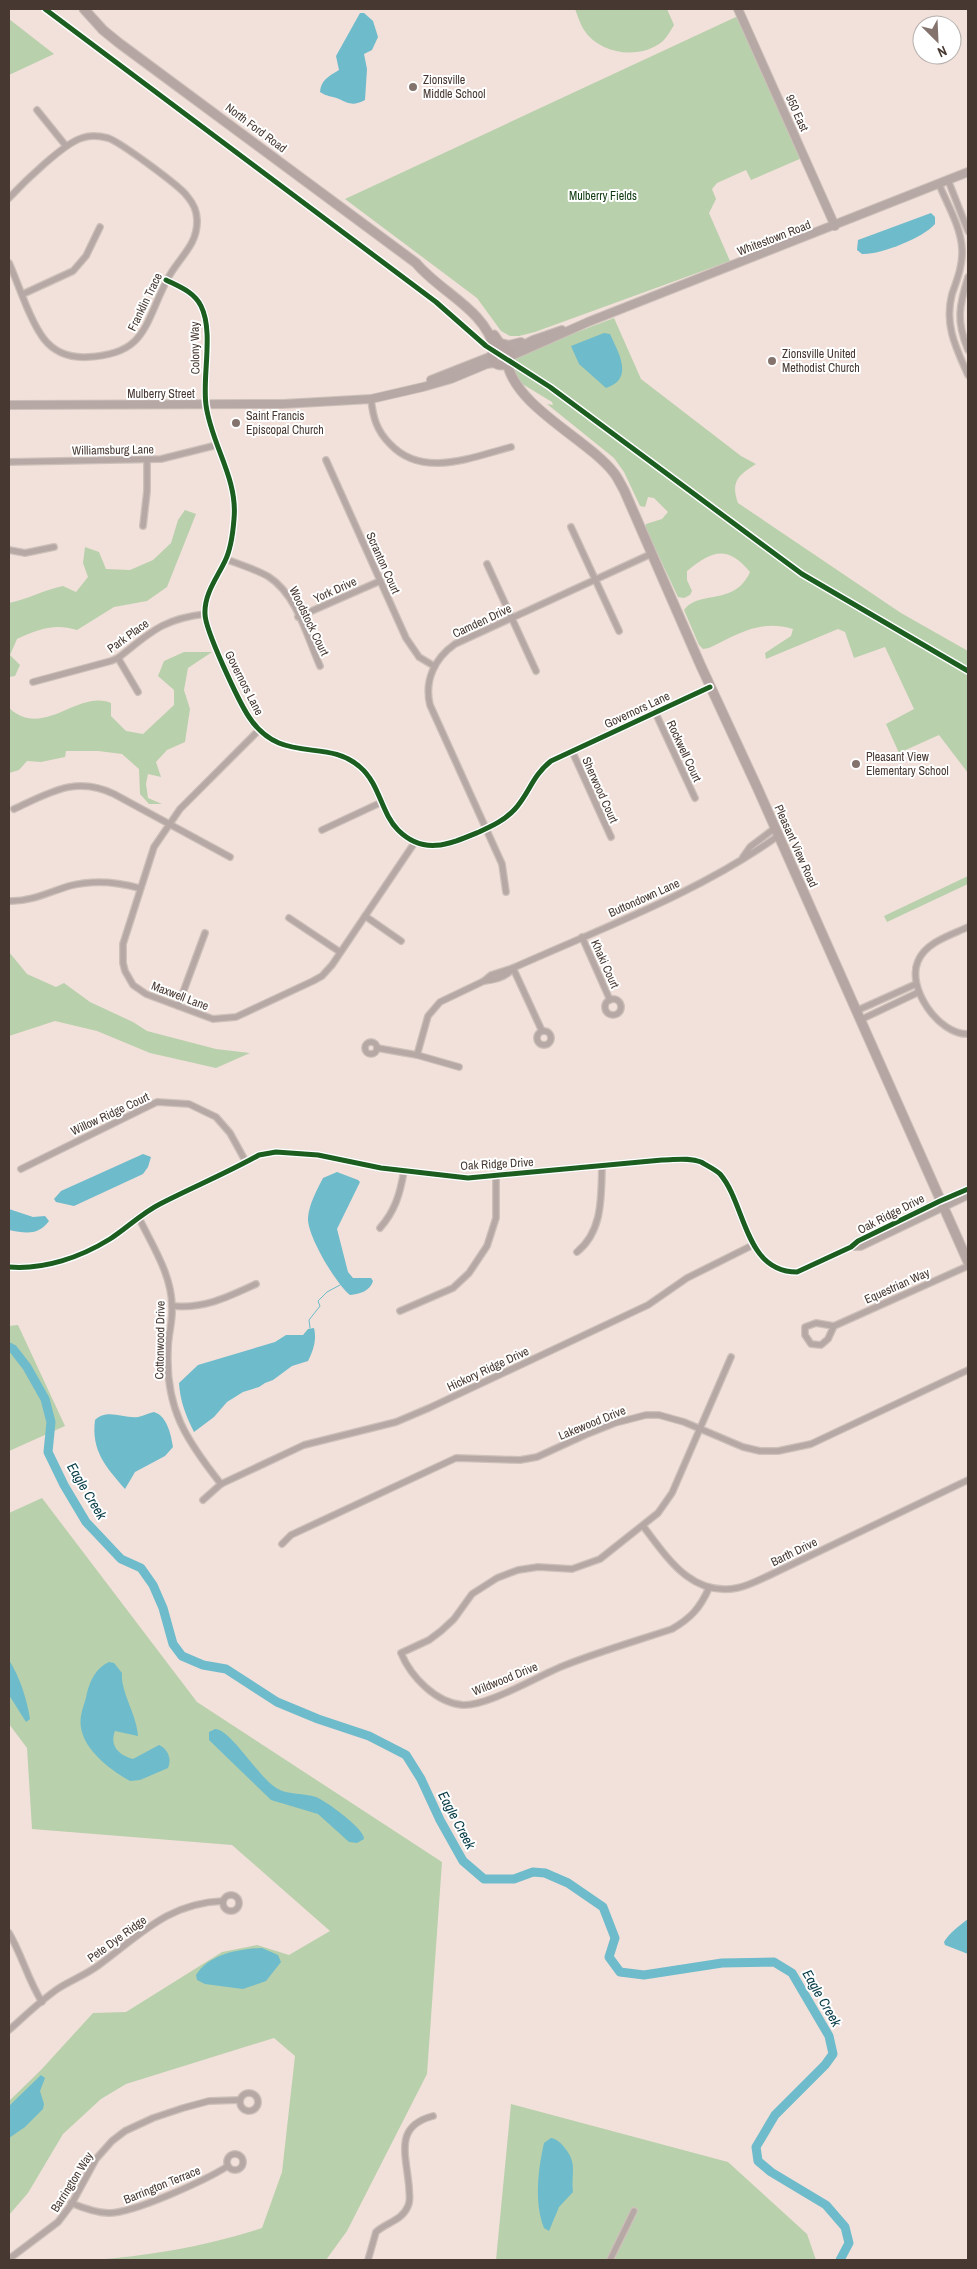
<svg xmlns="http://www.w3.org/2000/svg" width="977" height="2269" viewBox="0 0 977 2269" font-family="'Archivo Narrow',sans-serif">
<rect width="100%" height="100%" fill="#f2e1da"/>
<g fill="#b9d0ac">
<path d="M575,9H667L674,25C671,30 667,37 663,41C641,60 600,55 584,30C580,24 578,16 575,9Z"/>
<polygon points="738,16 802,158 751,180 746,170 717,183 712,189 716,199 709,213 730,261 535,332 519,336 510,336 501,331 477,298 345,199"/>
<polygon points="9,19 54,54 9,75"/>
<path d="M614,318L641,379L741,456L756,464C739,475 730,481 738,503L901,613L968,651V773L939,735L899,753L886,724L914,709L885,647L854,658L845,632L838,629L766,659L765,653L791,636L793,629C760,619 738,634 709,648L703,649L699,645L684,610C700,589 734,607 750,572C728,545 712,550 687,571V580L692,591L690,595L684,598L678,597L645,527L646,524L662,519L668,512L654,498L648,497L645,507L640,506L624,472L614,458L547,404L553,405L552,402L519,382L510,364L519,354Z"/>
<path d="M185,510L196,514L167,587L147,601L114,607L77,630C55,623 38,629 17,639L10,655L20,665L15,676L9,677V603C28,599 44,590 63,586L76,592L88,577L83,563L85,547L99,552L106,569L130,570L153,560L171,543L178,520Z"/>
<path d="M184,652H212L188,668L184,690L190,709L185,742L167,750L156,762L161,777L148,774L146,784L148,798L162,804H149L140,794L139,769L122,754L98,751H66L65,757L41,762L27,761L19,770L9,773V707C12,712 16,713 21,716C52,729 81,691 111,703V716L126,731L143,734L174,705V690L158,676L164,661Z"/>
<polygon points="968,876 968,884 887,922 884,916"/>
<polygon points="9,952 27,974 56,987 64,983 90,1002 133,1022 147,1031 216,1049 250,1053 216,1068 150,1053 97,1031 55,1021 9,1036"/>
<polygon points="18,1325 65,1426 9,1451 9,1326"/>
<path d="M42,1498L197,1702L442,1862L427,2074L347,2231L326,2260H90C149,2256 206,2246 262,2228L282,2172L295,2056L274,2038L126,2084L101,2099L63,2134L28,2193L9,2215V2101L41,2070L93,2013L126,2012L222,1952L257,1945L289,1955L330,1931L232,1845L32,1829L27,1748L9,1724V1513Z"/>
<polygon points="511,2104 728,2162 807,2234 816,2260 496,2260"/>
</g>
<g fill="#6ebbcb">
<path d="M360,13H364L373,21L378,37L372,50L364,54L367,69L365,100C353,106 350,104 339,99C332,96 327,97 320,92C321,80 329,76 339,70L336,56Z"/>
<path d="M931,213L935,217V224C923,238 880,255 862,254L857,250L858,240Z"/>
<path d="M604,333L610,334C618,352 635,379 606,388L579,364L571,346Z"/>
<polygon points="143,1154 151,1157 148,1167 143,1174 74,1206 56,1202 54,1199 61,1191"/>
<path d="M337,1172L358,1180L360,1182L337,1229L348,1272L353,1278H371L373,1281C370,1291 360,1294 350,1295C336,1284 307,1235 308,1218C309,1204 317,1190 323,1178Z"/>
<path d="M9,1209L33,1217L45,1216L49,1221C38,1236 25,1233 9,1230Z"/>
<path d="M314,1328C317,1340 313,1351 308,1361L292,1366L273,1380L265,1383L259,1387L243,1392L227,1402L214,1417L194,1432C186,1416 180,1401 179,1383L198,1365L275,1342L286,1335H303L308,1329Z"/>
<path d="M154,1412C167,1416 171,1434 173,1447L165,1456L135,1472L125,1489C106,1467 91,1451 95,1420C107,1408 124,1419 138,1417C143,1416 149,1413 154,1412Z"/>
<path d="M9,1660C20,1677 27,1700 30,1719L26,1722L9,1695Z"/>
<path d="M109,1662L114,1663L122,1673C120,1691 137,1715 138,1736L115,1731C109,1746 119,1755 133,1759L159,1745C168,1749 172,1759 168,1768L140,1780L130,1781C109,1769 76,1745 81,1716C82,1708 86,1700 87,1693C90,1680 97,1667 109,1662Z"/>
<path d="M215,1729C231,1729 259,1779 278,1789C289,1795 304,1793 316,1797C326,1801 365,1829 364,1839L357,1843L349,1842L318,1814L271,1800L209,1740V1732Z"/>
<path d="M968,1919V1954L945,1945L944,1942C950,1932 959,1926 968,1919Z"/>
<path d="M262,1948L278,1955L281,1962L266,1981L243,1989L205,1984L197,1980L196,1975C209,1954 239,1949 262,1948Z"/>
<polygon points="41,2075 45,2078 40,2091 44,2104 43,2109 25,2127 9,2138 9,2106"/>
<path d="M551,2138C557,2139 561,2143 564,2147C578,2163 571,2173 573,2192L559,2207L549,2231L544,2228C534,2202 538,2170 544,2143Z"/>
</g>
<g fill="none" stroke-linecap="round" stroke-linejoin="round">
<polyline stroke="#6ebbcb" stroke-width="1" points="310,1328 309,1320 320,1306 318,1301 327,1292 340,1285"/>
<polyline stroke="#6ebbcb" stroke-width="9" points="9,1347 13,1349 27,1367 45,1399 51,1422 48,1452 64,1485 86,1522 121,1559 141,1568 153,1585 163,1608 173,1644 182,1656 203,1665 226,1669 277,1702 318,1719 369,1736 406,1755 421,1779 440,1820 463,1861 484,1879 514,1879 533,1872 545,1873 568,1883 603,1907 615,1938 609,1957 620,1972 644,1975 722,1963 774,1962 792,1973 829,2036 833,2054 825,2065 775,2115 756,2147 758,2161 771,2172 826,2205 845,2227 849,2243 840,2260"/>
<g stroke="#cdc0ba" stroke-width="8">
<g id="minor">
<polyline points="37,110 66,146"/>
<polyline points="948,180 968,231"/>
<path d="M939,184C947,204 961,227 962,249C963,265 957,280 952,294C944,325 956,348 968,375"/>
<path d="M9,198C23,183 64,143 82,138C90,135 100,136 108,138C120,142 180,186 187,196C193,203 197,212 197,220C198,246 177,259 167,280C144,325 146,354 88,357C71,358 55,353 44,339C30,321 19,285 9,263"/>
<path d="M968,277C959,306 956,321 968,350"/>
<path d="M166,280C180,287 194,292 201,306C214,332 202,376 206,405C211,444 238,478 234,519C233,532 231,549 225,561C217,578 204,594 205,614C205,630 239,702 249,717C281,766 326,737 360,767C380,784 381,813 398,830C424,856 450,844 479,832C492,826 505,820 515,809C530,792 532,776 551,761L710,687"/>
<polyline points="23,294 73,271 86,256 100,227"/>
<path d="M371,399C373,418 377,431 390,444C423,479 472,457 511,447"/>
<polyline points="326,460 406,638 419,657 434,666"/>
<polyline points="9,462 161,459 217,445"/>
<polyline points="143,526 147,491 147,460"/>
<polyline points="571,527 619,631"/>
<polyline points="9,550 25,553 54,547"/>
<path d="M226,559C240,565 256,569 269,577C297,595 307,637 320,666"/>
<polyline points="487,564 536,671"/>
<polyline points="298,617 380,581"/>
<polyline points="118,658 138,692"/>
<path d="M33,682L111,661L118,658C150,633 162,619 205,614"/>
<polyline points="655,712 695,798"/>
<polyline points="259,730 180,809 154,847 123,944 123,963 125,971 133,985 146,994 213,1019 236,1017 313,981 322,976 332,965 415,842"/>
<polyline points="572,751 611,837"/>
<path d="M14,809C49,793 76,775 114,794L230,857"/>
<polyline points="322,830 382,802"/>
<polyline points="743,857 750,847 775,828"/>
<path d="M506,892L502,864L430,705C424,680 435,658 455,644L651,554"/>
<path d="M9,901C30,902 49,892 69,886C92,880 117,882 139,888"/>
<polyline points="365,916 401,941"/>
<polyline points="289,918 340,952"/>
<path d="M968,927C951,935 926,942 918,961C906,988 939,1035 968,1034"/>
<polyline points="582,937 610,1000"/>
<polyline points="513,968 542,1031"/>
<path d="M484,981C495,980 507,977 513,968"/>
<circle cx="613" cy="1007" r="8"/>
<polyline points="178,1006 205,933"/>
<polyline points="856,1011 916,984"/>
<polyline points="860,1020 919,992"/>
<circle cx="544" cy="1038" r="7"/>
<circle cx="371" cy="1048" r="6"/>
<polyline points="377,1048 417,1055 459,1067"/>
<path d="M417,1055L428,1016L440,1002L484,981L491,975L513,968C602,928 698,893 778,836"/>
<polyline points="21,1169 157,1102 189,1104 216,1117 230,1133 246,1162"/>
<path d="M139,1218C152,1245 172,1275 172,1307C173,1321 168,1335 168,1349C165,1408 186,1440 221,1484"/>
<path d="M380,1228C395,1211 400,1194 404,1171"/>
<polyline points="851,1247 861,1247 968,1196"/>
<path d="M577,1252C603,1231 601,1197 602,1167"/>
<path d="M9,1267C44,1270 81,1257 110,1239C127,1228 142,1213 160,1204C193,1187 227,1173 259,1155L276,1152L318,1155L381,1168L468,1178L662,1160C675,1160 689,1157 701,1162C706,1165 716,1170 720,1174C746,1204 744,1272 797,1272L851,1247L858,1241L940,1201L968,1189"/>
<path d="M172,1306C204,1309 228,1297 256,1284"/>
<polyline points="400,1311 453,1288 469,1273 487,1246 496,1218 496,1176"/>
<polyline points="834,1326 828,1339 821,1345 811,1344 805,1335 805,1327 816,1323 834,1326 968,1266"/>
<polyline points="203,1500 221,1484 304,1445 396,1422 429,1408 648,1305 687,1278 753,1245"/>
<path d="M643,1526C667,1557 691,1597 737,1588C748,1586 759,1580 770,1575L968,1480"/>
<polyline points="282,1544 291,1535 456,1458 520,1460 537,1457 585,1435 615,1423 646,1415 659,1415 684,1422 743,1447 760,1451 778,1451 811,1444 968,1370"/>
<path d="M709,1588C700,1608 691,1618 672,1629C636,1641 598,1652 563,1666C538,1676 488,1706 463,1705C436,1703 411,1677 401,1653L429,1640L441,1631L454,1619L472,1594L497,1578L518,1570L538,1567L572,1569L600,1559L658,1513L672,1493L731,1357"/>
<circle cx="231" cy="1903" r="8"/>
<path d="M9,1933C22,1955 28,1980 42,2002"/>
<path d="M9,2030C25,2016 41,2000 59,1988C72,1980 87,1974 99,1965C140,1935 168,1903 223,1901"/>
<circle cx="249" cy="2102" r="9"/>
<circle cx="235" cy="2162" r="8"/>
<path d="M71,2203C83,2208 96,2213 109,2213C134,2213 206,2180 228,2166"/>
<polyline points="9,2259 58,2222 71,2205 96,2159 112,2141 125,2131 153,2118 183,2108 209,2101 240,2100"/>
<path d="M368,2260L376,2232C387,2222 402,2221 408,2206C411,2200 409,2193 409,2187C406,2154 394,2126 433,2116"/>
<polyline points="610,2260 634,2211"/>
</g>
</g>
<g stroke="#cdc0ba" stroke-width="10">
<g id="tertiary">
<polyline points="738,9 835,226"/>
<polyline points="500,343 509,345 521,342"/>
<polyline points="507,350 517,348 533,340 562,330"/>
<polyline points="509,357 588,322 968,172"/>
<polyline points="431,380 492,356"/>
<polyline points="9,405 283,404 371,399 423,387 451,379 487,364 495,363"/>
</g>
</g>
<g stroke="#cdc0ba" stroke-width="11">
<g id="secondary">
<path d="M84,9L103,30L119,43L416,263C441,293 485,309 495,350"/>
<polyline points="494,335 503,348"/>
<circle cx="501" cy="356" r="9"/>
<path d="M507,362C515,407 588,439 614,473C618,478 621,485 624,490L700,664L757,787L968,1262"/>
</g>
</g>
<use href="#minor" stroke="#b6a8a4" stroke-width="5.5"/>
<use href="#tertiary" stroke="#b6a8a4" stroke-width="8"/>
<use href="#secondary" stroke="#b6a6a3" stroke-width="9"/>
<g stroke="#fff" stroke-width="8">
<g id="cycleway">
<polyline points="45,9 436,302 486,346 550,387 802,574 968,671"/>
<path d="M166,280C180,287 194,292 201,306C214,332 202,376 206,405C211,444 238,478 234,519C233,532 231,549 225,561C217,578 204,594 205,614C205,630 239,702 249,717C281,766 326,737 360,767C380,784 381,813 398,830C424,856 450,844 479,832C492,826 505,820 515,809C530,792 532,776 551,761L710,687"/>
<path d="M9,1267C44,1270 81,1257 110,1239C127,1228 142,1213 160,1204C193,1187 227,1173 259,1155L276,1152L318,1155L381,1168L468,1178L662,1160C675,1160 689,1157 701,1162C706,1165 716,1170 720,1174C746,1204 744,1272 797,1272L851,1247L858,1241L940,1201L968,1189"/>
</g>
</g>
<use href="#cycleway" stroke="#1b5e20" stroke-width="5"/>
</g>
<g fill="#83736c" stroke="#fff" stroke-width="2">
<circle cx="413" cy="87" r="5"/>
<circle cx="772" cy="361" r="5"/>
<circle cx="236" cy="423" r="5"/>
<circle cx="856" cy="764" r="5"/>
</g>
<g text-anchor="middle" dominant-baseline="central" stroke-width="4" stroke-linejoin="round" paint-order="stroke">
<g font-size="12" fill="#473831" stroke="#fff" text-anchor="start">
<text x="423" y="80">Zionsville<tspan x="423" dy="14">Middle School</tspan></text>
<text x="782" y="354">Zionsville United<tspan x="782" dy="14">Methodist Church</tspan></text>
<text x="246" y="416">Saint Francis<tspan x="246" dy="14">Episcopal Church</tspan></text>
<text x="866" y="757">Pleasant View<tspan x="866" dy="14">Elementary School</tspan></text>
</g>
<g font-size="12" fill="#473831" stroke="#fff">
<text transform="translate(797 113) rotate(66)">950 East</text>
<text transform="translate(256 128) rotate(37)">North Ford Road</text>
<text transform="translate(774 238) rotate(-21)">Whitestown Road</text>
<text transform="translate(145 302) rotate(-64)">Franklin Trace</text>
<text transform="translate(195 348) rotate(-91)">Colony Way</text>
<text x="161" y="394">Mulberry Street</text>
<text transform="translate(113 450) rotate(-1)">Williamsburg Lane</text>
<text transform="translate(383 563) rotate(66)">Scranton Court</text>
<text transform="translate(335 590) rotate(-24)">York Drive</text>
<text transform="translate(309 621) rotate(64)">Woodstock Court</text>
<text transform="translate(482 621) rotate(-25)">Camden Drive</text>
<text transform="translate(128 636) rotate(-36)">Park Place</text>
<text transform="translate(244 683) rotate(63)">Governors Lane</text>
<text transform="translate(637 710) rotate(-25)">Governors Lane</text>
<text transform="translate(684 751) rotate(65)">Rockwell Court</text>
<text transform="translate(600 790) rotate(66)">Sherwood Court</text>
<text transform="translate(796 846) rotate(66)">Pleasant View Road</text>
<text transform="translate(644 898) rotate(-24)">Buttondown Lane</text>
<text transform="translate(605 964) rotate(66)">Khaki Court</text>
<text transform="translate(180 996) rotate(21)">Maxwell Lane</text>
<text transform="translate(110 1114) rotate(-25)">Willow Ridge Court</text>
<text transform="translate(497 1164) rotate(-3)">Oak Ridge Drive</text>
<text transform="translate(891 1214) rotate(-27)">Oak Ridge Drive</text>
<text transform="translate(897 1286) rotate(-24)">Equestrian Way</text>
<text transform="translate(160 1340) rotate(-89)">Cottonwood Drive</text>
<text transform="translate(488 1369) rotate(-25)">Hickory Ridge Drive</text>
<text transform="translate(592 1423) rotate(-22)">Lakewood Drive</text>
<text transform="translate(794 1552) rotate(-26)">Barth Drive</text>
<text transform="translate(505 1679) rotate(-22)">Wildwood Drive</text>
<text transform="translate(117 1939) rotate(-36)">Pete Dye Ridge</text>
<text transform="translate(72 2182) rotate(-58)">Barrington Way</text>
<text transform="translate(162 2185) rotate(-22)">Barrington Terrace</text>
</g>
<g font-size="12" fill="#10390f" stroke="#fff">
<text x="603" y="196">Mulberry Fields</text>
</g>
<g font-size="14" font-style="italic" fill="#053b46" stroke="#fff">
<text transform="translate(87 1491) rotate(59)">Eagle Creek</text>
<text transform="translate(457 1820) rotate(62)">Eagle Creek</text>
<text transform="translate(822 1998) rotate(60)">Eagle Creek</text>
</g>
</g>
<rect width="977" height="2269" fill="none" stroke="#473831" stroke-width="20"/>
<g transform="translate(937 40) rotate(156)"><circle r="24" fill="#ffffff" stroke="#b5afad"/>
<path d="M0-4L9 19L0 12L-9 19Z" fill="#83736c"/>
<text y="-8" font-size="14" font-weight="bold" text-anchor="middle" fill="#473831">N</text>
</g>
</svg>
